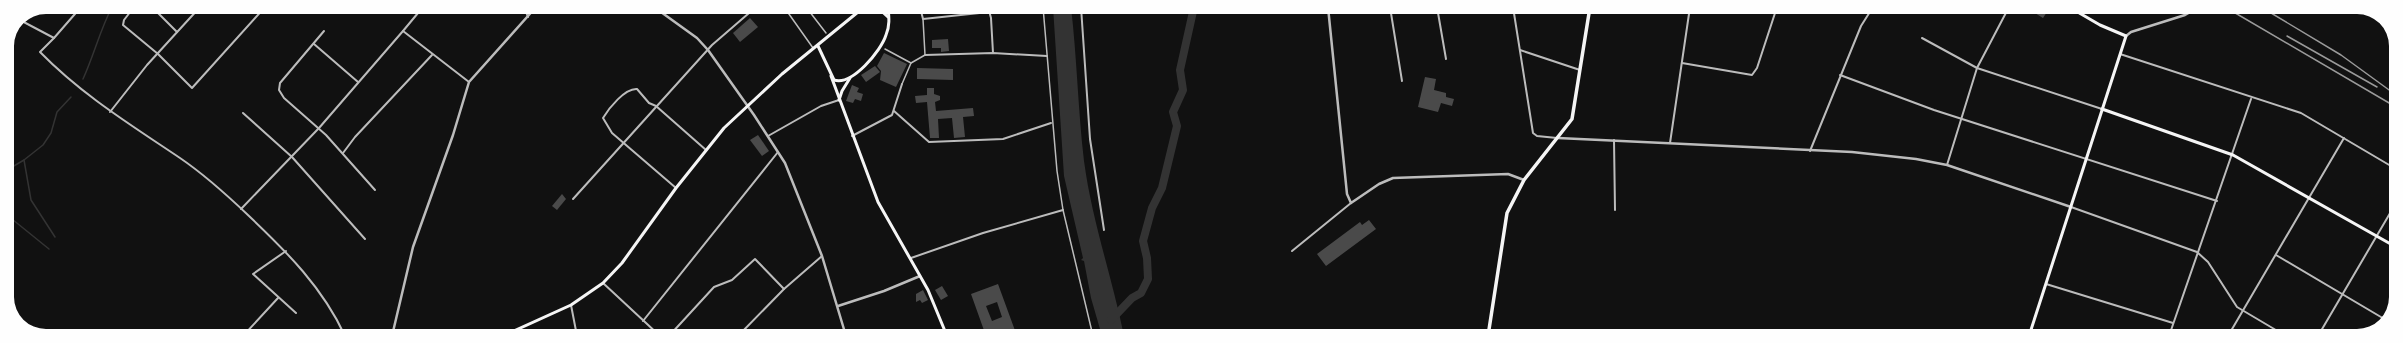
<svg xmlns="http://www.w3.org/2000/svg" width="2403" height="343" viewBox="0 0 2403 343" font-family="'Exo 2',sans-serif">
<rect width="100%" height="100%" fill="#111"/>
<path fill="#333" d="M1053,7H1071C1077,58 1078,110 1084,161C1092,221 1112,277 1124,336H1102L1091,298L1084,261L1081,260L1083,258L1064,176Z"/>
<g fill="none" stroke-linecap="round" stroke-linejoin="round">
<g stroke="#333" stroke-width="1.5">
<path d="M83,79C94,55 100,30 112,7"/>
<polyline points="24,160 31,200 55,237"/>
<polyline points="7,170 24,160 43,145 51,133 57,112 71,97"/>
<polyline points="7,215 49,249"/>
</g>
<polyline stroke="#333" stroke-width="8" points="1111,320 1132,298 1141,293 1148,279 1147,258 1143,241 1152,208 1162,188 1177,126 1173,112 1183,90 1180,70 1194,7"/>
</g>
<g fill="#4a4a4a" fill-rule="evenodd">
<polygon points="2025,7 2046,7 2049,9 2043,18"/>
<polygon points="750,18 758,27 740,42 733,33"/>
<polygon points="948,39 949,51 941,52 941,48 932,48 932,40"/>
<polygon points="884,53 907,64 896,87 880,80 881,71 877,66"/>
<polygon points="875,66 880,72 866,82 861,75"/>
<polygon points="917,68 953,69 953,80 917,79"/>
<polygon points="1425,77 1436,79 1434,90 1446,93 1446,97 1454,99 1452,106 1441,103 1438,112 1418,107"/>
<polygon points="852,85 859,88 857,92 863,94 861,101 855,99 853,103 846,101"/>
<polygon points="927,88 934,88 934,94 940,96 940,100 935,102 936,111 973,108 974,116 963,117 965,137 954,138 952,118 938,119 939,138 930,138 927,102 916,103 915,96 927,95"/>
<polygon points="758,135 769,151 762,156 750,140"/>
<polygon points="562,194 566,199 557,210 552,206"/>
<polygon points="1369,220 1376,229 1326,266 1317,254 1360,222 1362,225"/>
<path d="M998,284L1017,336H986L971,294ZM997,302L1002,317L992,321L986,306Z"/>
<polygon points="942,286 948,296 941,300 935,290"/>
<polygon points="923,290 928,300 922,303 920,300 916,302 916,294"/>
<polygon points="316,331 319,336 307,336"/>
</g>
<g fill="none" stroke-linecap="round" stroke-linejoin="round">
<g stroke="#bcbcbc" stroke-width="1.5">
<polyline points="784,7 813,48"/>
<polyline points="806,7 826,33"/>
<polyline points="1043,7 1057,171 1063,210 1093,336"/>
<polyline points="885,49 911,63"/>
<polyline points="902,84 911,63 925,55 923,19"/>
</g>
<g stroke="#bcbcbc" stroke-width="2">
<polyline points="134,7 124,20 123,25 158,54 192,88 265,7"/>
<polyline points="152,7 177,32"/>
<polyline points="423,7 403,31 469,82"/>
<polyline points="524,7 528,17"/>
<polyline points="920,7 923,19 989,12 1043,10"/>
<polyline points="988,7 991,18 993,53"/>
<polyline points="1081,7 1090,139 1104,230"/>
<polyline points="1390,7 1402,81"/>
<polyline points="1437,7 1446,59"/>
<polyline points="1513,7 1533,133 1537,136 1557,138"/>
<path d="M18,19L54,38L40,52C82,95 131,125 180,158C205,175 227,195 249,216C287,252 323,288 345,336"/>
<polyline points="324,31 280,83 279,90 284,98 326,135 375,190"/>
<polyline points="54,38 81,7"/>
<polyline points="1922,38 1977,68 2102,109"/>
<polyline points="314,44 358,82"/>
<polyline points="1520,50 1580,70"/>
<polyline points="2120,54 2301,113 2396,169"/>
<polyline points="925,55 993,53 1047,56"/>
<polyline points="1682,63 1752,75 1757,68 1777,7"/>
<polyline points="1840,75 1934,110 2217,201"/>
<polyline points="894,111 929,142 1003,139 1051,123"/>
<polyline points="110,112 147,65 200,7"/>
<polyline points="243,113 292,157 365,239"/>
<polyline points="768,136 821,106 839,100"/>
<polyline points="852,136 892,115 902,84"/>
<polyline points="1614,140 1615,210"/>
<polyline points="1670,143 1690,7"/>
<polyline points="1810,151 1861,26 1873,7"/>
<polyline points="343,153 355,137 432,55"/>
<polyline points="1947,165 1977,68 2009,7"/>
<path d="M676,188L612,133L603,118C609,108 625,88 637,89L649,103L656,106L706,150"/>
<polyline points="573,199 712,45 756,7"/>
<polyline points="2071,207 2197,252 2208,262 2237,307 2286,336"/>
<polyline points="241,209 319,128 403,31"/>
<polyline points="286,251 253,274 296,313"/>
<polyline points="1292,251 1351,203"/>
<polyline points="2276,255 2386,320"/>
<polyline points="911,258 983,233 1063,210"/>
<polyline points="603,283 660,336"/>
<polyline points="2046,284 2173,323"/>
<polyline points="571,305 577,336"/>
<polyline points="643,321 778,152"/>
<polyline points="1034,334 1034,336"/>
<polyline points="243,336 278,298"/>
<polyline points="669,336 714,287 732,280 755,259 784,289"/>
<polyline points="738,336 784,289 822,256"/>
<polyline points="2169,336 2251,99"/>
<polyline points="2228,336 2344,138"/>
<polyline points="2318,336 2396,203"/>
</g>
<g stroke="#bcbcbc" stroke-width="2.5">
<polyline points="654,7 697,38 708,50 754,115 785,163 822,256 846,336"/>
<polyline points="1328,7 1347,194 1351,203 1379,184 1393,178 1508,174 1524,180"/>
<polyline points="2126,36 2131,32 2185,15 2199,7"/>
<polyline points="1558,138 1852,152 1916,159 1947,165 2071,207"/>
<polyline points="838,306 884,291 920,276"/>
<polyline points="392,336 413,247 453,135 469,82 536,7"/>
</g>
<g stroke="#f5f5f5" stroke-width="3">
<polyline points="831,76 878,202 928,290 947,336"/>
<polyline points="839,100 842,91 850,78"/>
<polyline points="2102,109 2233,155 2396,247"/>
<polyline points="2029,336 2126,36 2100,25 2069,7"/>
</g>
<g stroke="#f5f5f5" stroke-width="3">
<polyline points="877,7 888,17"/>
<path d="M818,46L834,80C852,86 881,51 886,35C890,26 889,17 888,7"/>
<polyline points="503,336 571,305 603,283 622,263 676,188 724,128 782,74 858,12 867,7"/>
</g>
<polyline stroke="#f5f5f5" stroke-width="3.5" points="1488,336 1507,213 1524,180 1572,119 1590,7"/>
<g stroke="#9a9a9a" stroke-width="1.5">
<polyline points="2225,7 2396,107"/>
<polyline points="2261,7 2341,55 2396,95"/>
<polyline points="2287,36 2377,87"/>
</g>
</g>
<path d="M0 0H2403V343H0ZM46 14H2357A32 32 0 0 1 2389 46V297A32 32 0 0 1 2357 329H46A32 32 0 0 1 14 297V46A32 32 0 0 1 46 14Z" fill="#fefefe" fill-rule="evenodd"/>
</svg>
